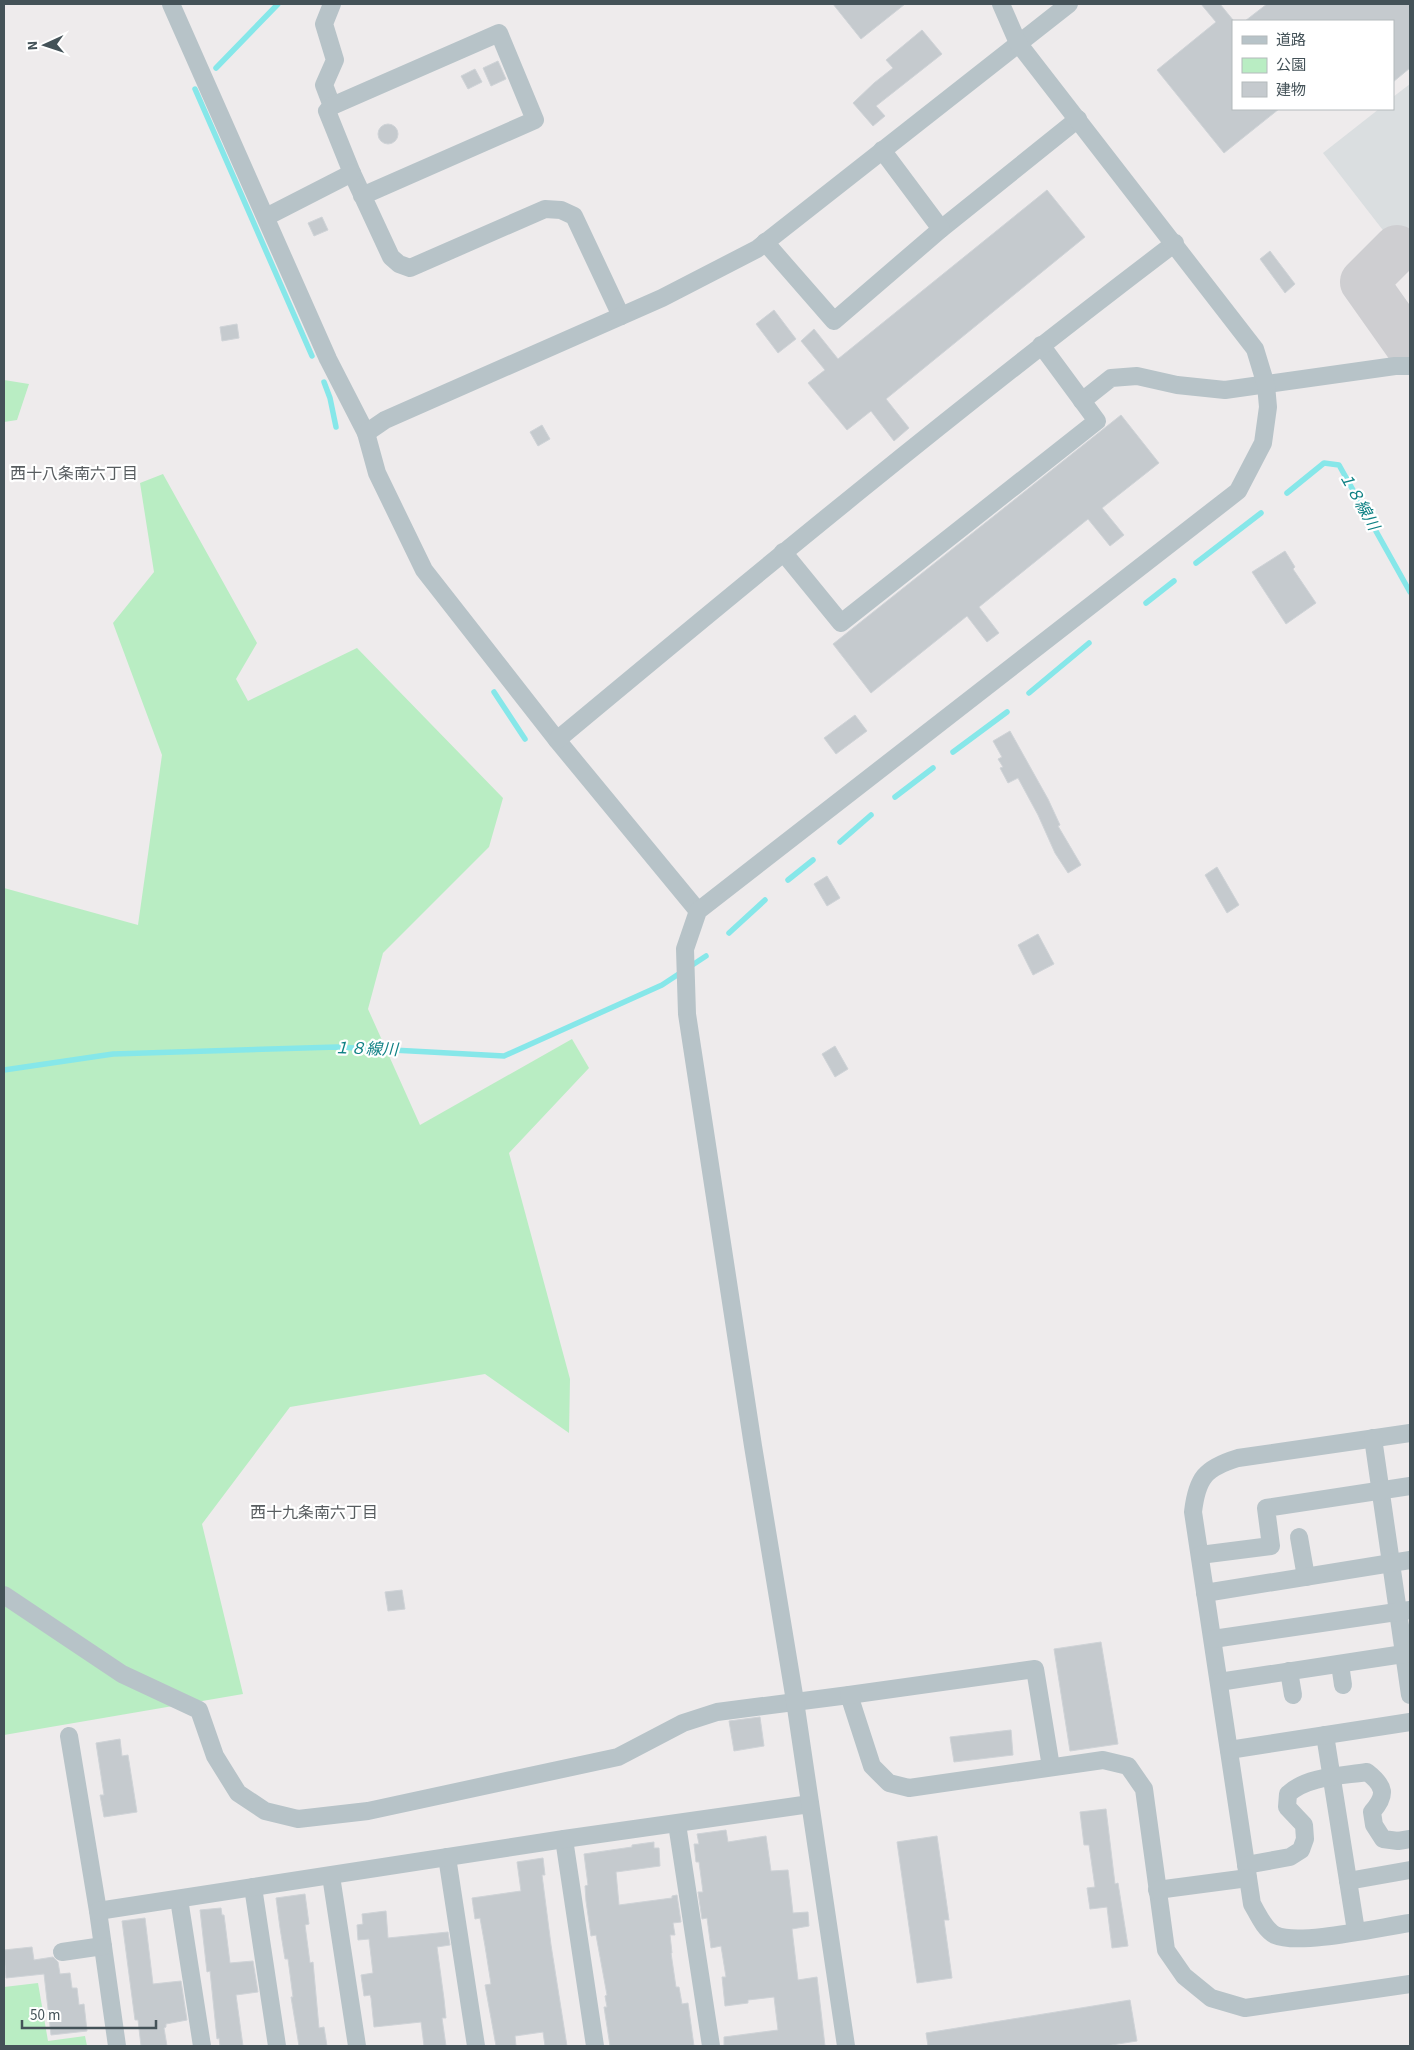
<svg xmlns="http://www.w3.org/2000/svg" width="1414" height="2050" viewBox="0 0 1414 2050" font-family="'Source Sans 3','Noto Sans JP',sans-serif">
<rect width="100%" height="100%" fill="#eeebec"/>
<polygon fill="#dadee0" points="1410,84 1410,265 1323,153 1379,109 1393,109 1393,97"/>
<g fill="#b9edc3">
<polygon points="4,380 29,384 17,420 4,422"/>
<polygon points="163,474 257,643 236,679 248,701 357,648 503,798 489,847 383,953 368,1009 420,1125 572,1039 589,1068 509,1153 570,1379 569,1433 485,1374 290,1407 202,1524 243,1694 4,1735 4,888 138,925 162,755 113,623 154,572 140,483"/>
<polygon points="38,1983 48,2041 85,2036 87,2046 4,2046 4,1987"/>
</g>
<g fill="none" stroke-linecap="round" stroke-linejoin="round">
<g stroke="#86e7e9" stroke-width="5.5">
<polyline points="216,68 278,4"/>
<polyline points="195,89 312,356"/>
<polyline points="324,382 330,398 336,427"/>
<polyline points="1287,493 1324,463 1339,465 1410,592"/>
<polyline points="1196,563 1261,513"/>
<polyline points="1146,603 1174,581"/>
<polyline points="494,692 525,739"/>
<polyline points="1029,693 1089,643"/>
<polyline points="953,752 1007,712"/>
<polyline points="895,797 933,768"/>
<polyline points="840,842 871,815"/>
<polyline points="788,880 813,860"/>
<polyline points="729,933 765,900"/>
<polyline points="4,1070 113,1054 337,1047 504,1056 662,985 706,956"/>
</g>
<polyline stroke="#ceced1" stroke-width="48" points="1397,249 1364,282 1410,347"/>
</g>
<g fill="#c5cace" stroke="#cfd3d7">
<polygon points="833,4 905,4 861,39"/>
<polygon points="1201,4 1220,4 1233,20 1233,109 1279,109 1224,153 1157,70 1216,22"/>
<polygon points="1267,4 1410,4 1410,68 1393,82 1393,21 1245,21"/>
<polygon points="922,30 942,54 876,106 885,116 873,126 853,103 874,83 893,68 886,60"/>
<polygon points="498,61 506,79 491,86 483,68"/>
<polygon points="475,69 482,82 468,89 461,76"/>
<circle cx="388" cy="134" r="10"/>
<polygon points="1047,190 1085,237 886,399 909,428 894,441 871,411 847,430 808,383 825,370 801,341 814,329 838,359"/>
<polygon points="322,217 328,230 314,236 308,223"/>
<polygon points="1270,251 1295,284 1285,293 1260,259"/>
<polygon points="774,310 796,339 778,353 756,324"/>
<polygon points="237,324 239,338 222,341 220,327"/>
<polygon points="1121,415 1159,463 1102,508 1124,535 1110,546 1088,519 979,607 999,633 987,642 967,616 871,693 833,644"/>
<polygon points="542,425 550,439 538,446 530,432"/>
<polygon points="1285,551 1295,567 1293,569 1316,603 1286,624 1252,572"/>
<polygon points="855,715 867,731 836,754 824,738"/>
<polygon points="1010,731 1048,799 1060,825 1058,826 1081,865 1068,873 1055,853 1038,815 1018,778 1008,783 1000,768 1003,767 998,759 1002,757 993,741"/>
<polygon points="1217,867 1239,905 1227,913 1205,875"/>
<polygon points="827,876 840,898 827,906 814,884"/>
<polygon points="1038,934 1054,964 1033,975 1018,945"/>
<polygon points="835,1046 848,1069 835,1077 822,1054"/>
<polygon points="402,1590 405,1609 388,1611 385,1592"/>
<polygon points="1101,1642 1118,1744 1070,1751 1054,1649"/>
<polygon points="760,1717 764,1746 734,1751 729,1721"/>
<polygon points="1011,1730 1013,1755 954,1762 950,1737"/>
<polygon points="120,1739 122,1756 128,1755 137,1812 104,1817 100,1795 104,1795 96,1743"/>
<polygon points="1106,1809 1115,1884 1118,1883 1128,1946 1112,1948 1107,1907 1090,1909 1087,1888 1095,1887 1089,1845 1084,1845 1080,1812"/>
<polygon points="726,1830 728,1842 766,1836 771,1871 788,1870 793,1913 808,1912 809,1926 792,1929 798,1980 817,1977 825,2046 724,2046 724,2037 778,2030 774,1997 748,2000 748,2003 725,2006 722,1977 726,1977 721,1946 711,1948 707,1918 702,1919 698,1892 703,1892 699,1862 696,1862 694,1844 699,1844 697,1834"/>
<polygon points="937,1836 949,1920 944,1920 952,1978 917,1983 897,1842"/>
<polygon points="654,1842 654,1848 659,1848 660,1866 616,1872 619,1905 672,1898 672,1896 677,1895 681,1922 673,1923 675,1935 670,1935 672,1953 671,1953 676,1987 679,1987 682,2004 688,2003 694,2046 610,2046 604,2007 607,2007 605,1996 607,1995 596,1935 591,1936 586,1901 585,1886 588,1885 584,1854 632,1847 632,1845"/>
<polygon points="543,1858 545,1875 542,1875 551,1945 567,2046 545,2046 543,2032 515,2036 516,2046 496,2046 485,1985 491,1984 485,1946 480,1918 475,1919 472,1898 521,1891 517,1862"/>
<polygon points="305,1894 309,1924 305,1925 310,1963 313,1962 319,2028 324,2027 327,2046 299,2046 291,1997 293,1997 288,1959 285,1959 280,1928 276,1898"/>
<polygon points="221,1908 222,1915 224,1915 230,1963 253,1961 258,1992 236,1995 243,2046 220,2046 219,2038 217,2039 210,1971 207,1972 200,1910"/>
<polygon points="386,1911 388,1938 448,1932 450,1945 437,1947 444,1999 446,2018 442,2018 446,2046 424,2046 421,2022 374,2027 371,1998 370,1995 364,1996 361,1975 373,1973 369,1939 358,1940 357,1925 363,1924 362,1914"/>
<polygon points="145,1918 153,1984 181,1981 187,2020 166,2024 166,2027 164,2028 167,2046 141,2046 138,2020 135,2020 122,1921"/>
<polygon points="32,1947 34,1960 53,1957 58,1962 60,1974 70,1973 72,1988 77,1988 79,2005 84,2004 87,2031 51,2035 44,1974 6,1978 4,1950"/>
<polygon points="1130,2000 1137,2041 1105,2046 928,2046 926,2033"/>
</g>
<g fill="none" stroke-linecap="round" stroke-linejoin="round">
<g stroke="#b7c3c8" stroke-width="18">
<polyline points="171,4 328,359 366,433 377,473 424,570 557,740 698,911"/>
<polyline points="332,4 324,24 335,60 324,85 332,106"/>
<polyline points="362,196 535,120 499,33 332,106 327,111 352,173 391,257 399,264 410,268 545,209 561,210 574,216 621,316"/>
<polyline points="266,217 352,173"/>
<polyline points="941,229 1078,119"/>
<polyline points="765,242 834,321 941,229 882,150"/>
<polyline points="1082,401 1111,378 1137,376 1177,385 1225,390 1395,366 1410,366"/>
<polyline points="366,433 385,420 662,298 757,249 1069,4"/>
<polyline points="783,552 841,623 1097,421 1041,345"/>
<path d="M557,740C760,571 964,403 1175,243"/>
<path d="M1410,1433L1238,1458C1205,1468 1197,1478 1193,1512L1252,1904C1258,1914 1264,1929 1275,1935C1299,1946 1381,1927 1410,1923"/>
<polyline points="1373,1438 1410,1695"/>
<polyline points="1299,1537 1306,1577"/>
<polyline points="1200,1555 1271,1546 1266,1508 1410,1486"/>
<polyline points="1205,1593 1410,1560"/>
<polyline points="4,1595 122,1674 199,1710 215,1756 238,1793 265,1811 298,1819 368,1811 618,1757 683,1723 717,1712 849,1695 872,1766 889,1783 909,1788 1103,1760 1128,1766 1144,1789 1166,1950 1184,1976 1211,1998 1245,2008 1410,1984"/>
<polyline points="1213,1639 1410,1610"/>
<polyline points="1340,1664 1343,1685"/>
<polyline points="1289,1671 1293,1695"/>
<polyline points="1219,1682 1410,1653"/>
<polyline points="849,1695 1035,1669 1051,1767"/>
<polyline points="1325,1735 1356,1931"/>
<polyline points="69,1736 98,1911 117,2046"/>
<polyline points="1229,1750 1410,1722"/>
<polyline points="677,1824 711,2046"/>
<polyline points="564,1839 595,2046"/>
<polyline points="447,1857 476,2046"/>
<path d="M1246,1865L1290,1857L1301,1850L1305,1839L1304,1825L1287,1807L1288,1794C1307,1776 1342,1776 1367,1772C1385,1786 1387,1795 1372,1812L1374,1825L1383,1839L1398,1841L1410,1839"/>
<polyline points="331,1876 357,2046"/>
<polyline points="1348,1881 1410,1870"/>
<polyline points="253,1887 277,2046"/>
<polyline points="1157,1890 1248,1878"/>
<polyline points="179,1899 202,2046"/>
<polyline points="98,1911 564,1839 810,1804"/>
<polyline points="62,1952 103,1946"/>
<polyline points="846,2046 795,1701 753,1446 687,1014 685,949 698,911 1238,491 1263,443 1268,407 1266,385 1255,349 1018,43 1001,4"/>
</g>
</g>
<g text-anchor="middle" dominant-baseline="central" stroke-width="4.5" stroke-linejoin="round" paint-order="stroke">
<g font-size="16" fill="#585d60" stroke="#fff">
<text x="74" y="474">西十八条南六丁目</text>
<text x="314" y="1513">西十九条南六丁目</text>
</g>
<g font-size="16" font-style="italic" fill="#0f8184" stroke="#fff">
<text transform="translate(1359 501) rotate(61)">１８線川</text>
<text transform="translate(366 1049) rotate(2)">１８線川</text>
</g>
</g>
<rect width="1414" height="2050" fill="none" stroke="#445258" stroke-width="10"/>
<rect x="1232" y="20" width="162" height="90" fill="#ffffff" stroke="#b4babc"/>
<rect x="1242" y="36" width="25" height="8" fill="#b7c3c8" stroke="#b4babc"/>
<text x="1276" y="45" font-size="15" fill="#445258">道路</text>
<rect x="1242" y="58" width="25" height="15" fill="#b9edc3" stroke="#b4babc"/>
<text x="1276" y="70" font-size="15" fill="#445258">公園</text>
<rect x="1242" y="82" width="25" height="15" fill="#c5cace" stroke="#b4babc"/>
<text x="1276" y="95" font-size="15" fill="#445258">建物</text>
<g transform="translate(45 45) rotate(267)" stroke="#ffffff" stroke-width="4" paint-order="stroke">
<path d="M0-4L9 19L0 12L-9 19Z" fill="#445258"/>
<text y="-8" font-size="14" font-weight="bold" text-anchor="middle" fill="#445258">N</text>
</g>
<path d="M22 2020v8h134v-8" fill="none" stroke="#445258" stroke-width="2.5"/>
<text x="30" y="2020" font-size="15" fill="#445258" stroke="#ffffff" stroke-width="4" paint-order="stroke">50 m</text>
</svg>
